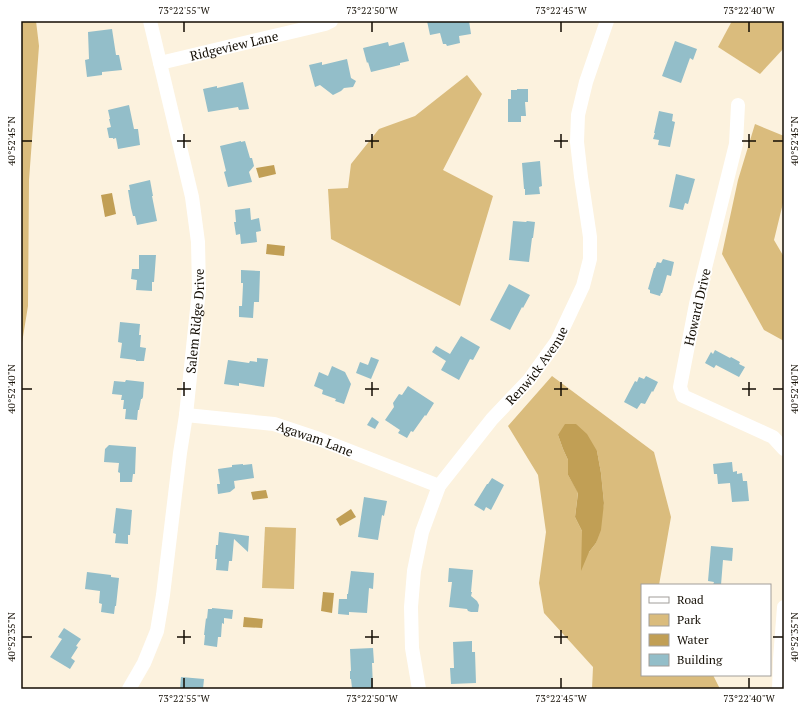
<svg xmlns="http://www.w3.org/2000/svg" width="805" height="710" font-family="'PT Serif',serif">
  <style>
    .green { fill: #dabc7d; fill-rule: evenodd }
    .water { fill: #c19f55 }
    .building { fill: #93bec9 }
    .lines { fill: none; stroke-linecap: round; stroke-linejoin: round }
    .minor { stroke: #fff; stroke-width: 14 }
    .ticks { fill: none; stroke: #130d03; stroke-width: 1.5 }
    .labels { text-anchor: middle; dominant-baseline: central; stroke-width: 4; stroke-linejoin: round; paint-order: stroke }
    .street-label { font-size: 13px; fill: #130d03; stroke: #fff }
    .neatline { fill: none; stroke: #130d03; stroke-width: 1.5 }
    .ticks-label { font-size: 10px; text-anchor: middle; fill: #130d03 }
  </style>
  <rect width="100%" height="100%" fill="#fcf2de"/>
  <g class="green">
    <polygon points="21,21 36,21 39,46 29,180 28,306 21,349"/>
    <polygon points="732,21 784,21 784,48 760,74 718,47"/>
    <polygon points="467,75 482,94 443,170 493,196 460,306 331,239 328,189 348,188 351,164 379,129 415,116"/>
    <polygon points="755,124 784,136 784,199 774,240 784,257 784,341 764,330 722,254 738,180"/>
    <path d="M 552,376 L 654,452 L 671,517 L 659,585 L 642,585 L 642,675 L 713,675 L 720,689 L 592,689 L 593,667 L 544,613 L 539,583 L 546,532 L 538,475 L 508,426 ZM 558,435 L 597,451 L 601,473 L 604,503 L 596,543 L 589,552 L 582,551 L 582,531 L 575,517 L 578,492 L 568,475 L 568,460 L 563,449 Z"/>
    <polygon points="265,527 296,528 294,589 262,588"/>
  </g>
  <g class="water">
    <polygon points="274,165 276,174 259,178 256,168"/>
    <polygon points="112,193 116,214 105,217 101,195"/>
    <polygon points="267,244 285,246 284,256 266,254"/>
    <polygon points="565,424 576,424 587,434 597,451 601,473 604,503 601,530 596,543 589,552 581,571 582,531 575,517 578,493 568,475 568,460 563,449 558,435"/>
    <polygon points="266,490 268,498 253,500 251,492"/>
    <polygon points="351,509 356,517 340,526 336,519"/>
    <polygon points="323,592 334,593 332,613 321,611"/>
    <polygon points="244,617 263,619 262,628 243,627"/>
  </g>
  <g class="building">
    <polygon points="427,21 469,21 471,34 459,36 460,43 447,46 446,44 443,44 440,33 430,35"/>
    <polygon points="112,29 116,55 119,55 122,70 102,72 102,75 87,77 85,60 89,59 88,32"/>
    <polygon points="675,41 697,49 693,60 690,58 681,83 662,76"/>
    <polygon points="388,42 389,46 404,42 409,61 400,63 400,65 371,72 368,62 367,63 363,48"/>
    <polygon points="347,59 351,78 356,81 353,87 344,88 341,91 333,95 320,85 315,87 309,65 322,62 322,65"/>
    <polygon points="243,82 249,109 239,110 238,107 208,112 203,89 217,86 217,88"/>
    <polygon points="517,89 528,89 528,102 525,102 526,116 521,116 521,122 508,122 508,99 511,99 511,90 517,90"/>
    <polygon points="129,105 134,129 138,129 140,145 118,149 116,138 113,139 113,138 109,138 107,128 111,127 109,119 110,119 108,110"/>
    <polygon points="659,111 673,114 672,121 675,122 670,147 658,145 659,140 653,139 655,133 654,133"/>
    <polygon points="241,141 241,142 245,141 250,158 252,158 254,166 249,172 252,182 228,187 224,172 226,171 220,146"/>
    <polygon points="540,161 542,186 539,187 540,194 525,195 525,189 524,189 522,163"/>
    <polygon points="676,174 695,179 688,204 685,203 683,210 669,207"/>
    <polygon points="150,180 153,196 152,196 157,221 137,225 135,216 133,216 131,208 128,190 130,190 129,185"/>
    <polygon points="250,208 251,220 259,218 261,231 256,232 257,242 241,244 240,234 236,235 234,222 236,222 235,210"/>
    <polygon points="513,221 526,222 527,221 535,222 533,238 532,238 529,262 509,260"/>
    <polygon points="139,255 156,255 154,282 152,282 152,291 136,290 137,280 131,279 132,269 139,269"/>
    <polygon points="663,259 674,262 671,276 667,275 662,293 661,293 660,296 650,293 650,290 648,289 654,268 655,268 657,262 661,263"/>
    <polygon points="241,270 260,271 259,302 254,302 253,318 239,317 239,306 242,306 243,285 243,283 241,283"/>
    <polygon points="509,284 530,295 523,308 522,307 510,330 490,320"/>
    <polygon points="120,322 140,324 139,335 141,335 140,347 146,348 144,361 136,361 136,360 120,358 122,343 118,342"/>
    <polygon points="461,336 480,347 473,360 470,359 459,380 441,370 446,361 432,352 436,346 450,354"/>
    <polygon points="715,350 730,358 731,357 740,362 739,364 745,367 739,377 716,365 714,368 705,363 711,352 713,354"/>
    <polygon points="371,357 379,360 371,379 356,373 360,362 368,365"/>
    <polygon points="257,358 268,359 264,387 239,383 239,386 224,384 228,360 249,363 250,361 257,362"/>
    <polygon points="332,366 345,372 351,384 344,404 335,401 336,399 322,394 323,390 314,386 319,372 328,376"/>
    <polygon points="646,376 658,382 653,392 652,391 645,404 641,403 637,409 624,402 635,381 637,382 639,377 644,379"/>
    <polygon points="126,380 144,382 143,397 142,399 141,399 139,410 138,410 137,420 125,419 126,409 123,409 124,400 121,400 122,395 112,394 114,381 125,382"/>
    <polygon points="408,386 434,403 426,416 425,415 413,432 411,431 407,438 398,433 400,430 385,420 394,407 393,403 399,394 402,395"/>
    <polygon points="372,417 379,422 375,429 367,425"/>
    <polygon points="109,445 136,447 135,474 133,474 132,482 120,482 120,473 118,472 119,463 104,462 105,449"/>
    <polygon points="732,462 733,472 737,471 737,474 742,473 743,481 747,481 749,501 732,502 730,483 718,484 717,474 714,474 713,464"/>
    <polygon points="243,464 243,465 252,464 254,478 234,481 235,488 230,492 218,494 217,484 220,484 218,469 232,467 232,465"/>
    <polygon points="492,478 504,485 491,510 486,507 484,511 474,505 487,484 488,484"/>
    <polygon points="364,497 387,501 384,516 382,515 378,540 358,537"/>
    <polygon points="116,508 132,510 130,535 128,535 128,544 115,543 116,534 113,533"/>
    <polygon points="219,532 249,536 248,552 234,539 232,561 229,561 228,571 216,570 217,559 215,559 216,545 218,545"/>
    <polygon points="711,546 733,548 732,561 723,560 721,585 713,585 714,582 708,581"/>
    <polygon points="449,568 473,570 471,592 472,592 471,596 477,601 479,605 478,612 471,612 468,611 467,609 449,607 452,582 448,582"/>
    <polygon points="351,571 374,573 373,589 369,588 367,613 349,612 349,615 338,614 339,599 347,599 347,594 348,594"/>
    <polygon points="87,572 111,575 111,577 119,578 116,606 115,606 114,614 101,612 102,604 99,603 100,591 85,589"/>
    <polygon points="212,608 233,610 232,619 224,618 224,624 222,623 221,637 218,637 217,647 204,645 205,635 204,635 206,618 207,619 208,609 212,609"/>
    <polygon points="64,628 81,639 76,646 78,647 71,658 75,661 70,669 50,657 62,639 58,637"/>
    <polygon points="472,641 472,652 475,652 476,683 451,684 450,668 454,668 453,642"/>
    <polygon points="373,648 374,663 372,663 373,688 352,688 351,679 350,679 350,671 351,671 350,649"/>
    <polygon points="181,677 204,679 203,689 180,689"/>
  </g>
  <g class="lines">
    <g class="minor">
      <path id="s1" d="M 160,63 L 325,24 L 331,21"/>
      <polyline points="738,105 736,144 696,304 680,387 683,396 773,437 784,449"/>
      <path id="s2" d="M 186,415 L 274,424 L 319,439 L 439,486"/>
      <path id="s3" d="M 129,689 L 144,663 L 157,631 L 163,595 L 180,453 L 186,415 L 199,290 L 198,242 L 192,197 L 150,21"/>
      <path id="s4" d="M 419,689 L 412,648 L 411,607 L 414,571 L 422,532 L 439,486 L 492,419 L 529,380 L 557,341 L 583,286 L 590,259 L 590,237 L 581,177 L 577,142 L 578,115 L 586,82 L 607,21"/>
      <polyline points="779,689 780,659 784,607"/>
    </g>
  </g>
  <path class="ticks" d="M 184,22 L 184,32M 372,22 L 372,32M 561,22 L 561,32M 749,22 L 749,32M 184,134 L 184,148M 372,134 L 372,148M 561,134 L 561,148M 749,134 L 749,148M 22,141 L 32,141M 177,141 L 191,141M 365,141 L 379,141M 554,141 L 568,141M 742,141 L 756,141M 773,141 L 783,141M 184,382 L 184,396M 372,382 L 372,396M 561,382 L 561,396M 749,382 L 749,396M 22,389 L 32,389M 177,389 L 191,389M 365,389 L 379,389M 554,389 L 568,389M 742,389 L 756,389M 773,389 L 783,389M 184,630 L 184,644M 372,630 L 372,644M 561,630 L 561,644M 22,637 L 32,637M 177,637 L 191,637M 365,637 L 379,637M 554,637 L 568,637M 773,637 L 783,637M 184,678 L 184,688M 372,678 L 372,688M 561,678 L 561,688M 749,678 L 749,688"/>
  <g class="labels">
    <g class="street-label">
      <text stroke="none"><textPath href="#s1" startOffset="76">Ridgeview Lane</textPath></text>
      <text transform="translate(697 307) rotate(-77)">Howard Drive</text>
      <text stroke="none"><textPath href="#s3" startOffset="377">Salem Ridge Drive</textPath></text>
      <text stroke="none"><textPath href="#s4" startOffset="363">Renwick Avenue</textPath></text>
      <text stroke="none"><textPath href="#s2" startOffset="132">Agawam Lane</textPath></text>
    </g>
  </g>
  <rect width="805" height="710" fill="none" stroke="#ffffff" stroke-width="44"/>
  <rect x="641" y="584" width="130" height="92" fill="#ffffff" stroke="#a19e9a"/>
  <rect x="649" y="597" width="20" height="6" fill="#ffffff" stroke="#a19e9a"/>
  <text x="677" y="604" font-size="12" fill="#130d03">Road</text>
  <rect x="649" y="614" width="20" height="12" fill="#dabc7d" stroke="#a19e9a"/>
  <text x="677" y="624" font-size="12" fill="#130d03">Park</text>
  <rect x="649" y="634" width="20" height="12" fill="#c19f55" stroke="#a19e9a"/>
  <text x="677" y="644" font-size="12" fill="#130d03">Water</text>
  <rect x="649" y="654" width="20" height="12" fill="#93bec9" stroke="#a19e9a"/>
  <text x="677" y="664" font-size="12" fill="#130d03">Building</text>
  <rect x="22" y="22" width="761" height="666" class="neatline"/>
  <g class="ticks-label">
    <text x="184" y="14">73°22'55"W</text>
    <text x="372" y="14">73°22'50"W</text>
    <text x="561" y="14">73°22'45"W</text>
    <text x="749" y="14">73°22'40"W</text>
    <text transform="translate(11 141) rotate(-90)" y="4">40°52'45"N</text>
    <text transform="translate(794 141) rotate(-90)" y="4">40°52'45"N</text>
    <text transform="translate(11 389) rotate(-90)" y="4">40°52'40"N</text>
    <text transform="translate(794 389) rotate(-90)" y="4">40°52'40"N</text>
    <text transform="translate(11 637) rotate(-90)" y="4">40°52'35"N</text>
    <text transform="translate(794 637) rotate(-90)" y="4">40°52'35"N</text>
    <text x="184" y="702">73°22'55"W</text>
    <text x="372" y="702">73°22'50"W</text>
    <text x="561" y="702">73°22'45"W</text>
    <text x="749" y="702">73°22'40"W</text>
  </g>
</svg>
